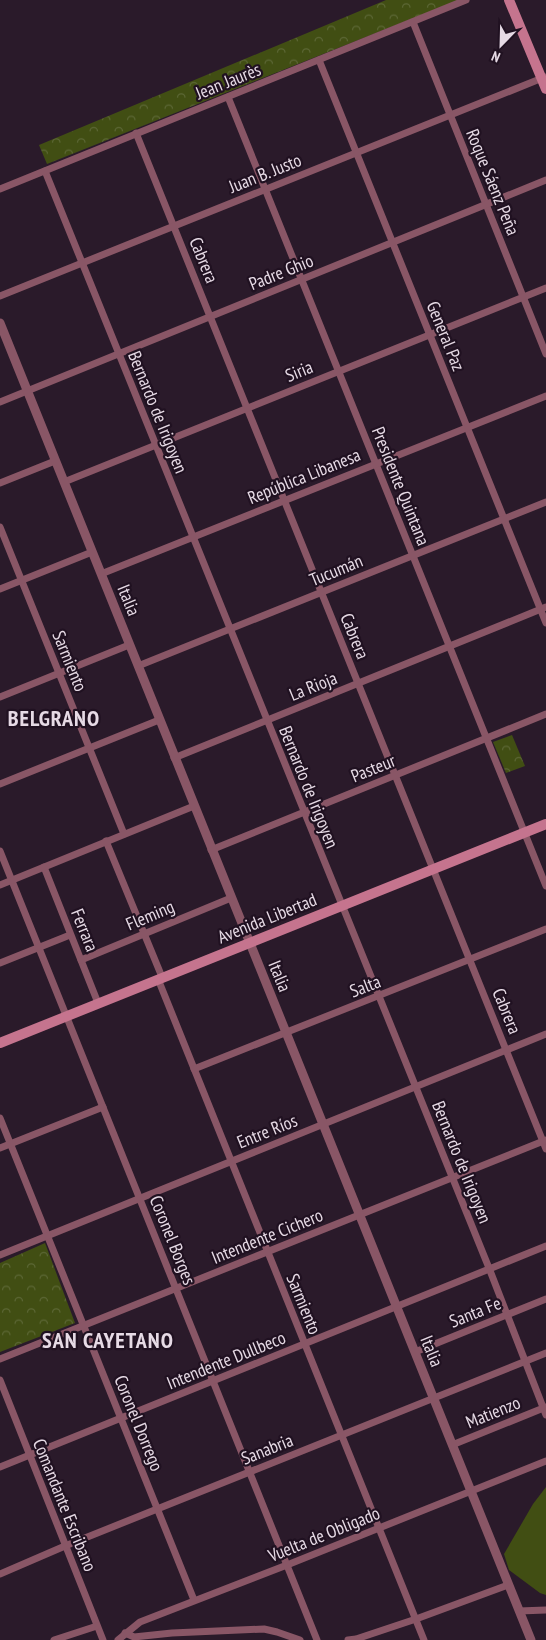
<svg xmlns="http://www.w3.org/2000/svg" width="546" height="1640" font-family="'PT Sans Narrow',sans-serif">
  <style>
    .grass { fill: #414e13 }
    .park { fill: url(#park-crowns) }
    .lines { fill: none; stroke-linecap: round; stroke-linejoin: round }
    .minor { stroke: #895666; stroke-width: 7 }
    .tertiary { stroke: #895666; stroke-width: 9 }
    .secondary { stroke: #c5748e; stroke-width: 10 }
    .labels { text-anchor: middle; dominant-baseline: central; stroke-width: 4.5; stroke-linejoin: round; paint-order: stroke }
    .street-label { font-size: 18px; fill: #e6dae5; stroke: #201121 }
    .district-label { font-size: 22px; font-weight: bold; letter-spacing: 1px; fill: #e6dae5; stroke: #201121 }
  </style>
  <defs>
    <pattern id="park-crowns" width="20" height="18" patternUnits="userSpaceOnUse" patternTransform="scale(1.25)"><rect width="20" height="18" fill="#414e13"/><path d="M2 6a3 3 0 1 1 6 0M12 15a3 3 0 1 1 6 0" fill="none" stroke="#5c6735"/></pattern>
  </defs>
  <rect width="100%" height="100%" fill="#2a1a2a"/>
  <polygon class="grass" points="546,1487 546,1595 540,1593 509,1570 504,1554 533,1504"/>
  <g class="park">
    <polygon points="386,0 459,0 47,164 39,145"/>
    <polygon points="512,735 525,766 506,773 493,742"/>
    <polygon points="45,1243 75,1323 0,1352 0,1263"/>
  </g>
  <g class="lines">
    <g class="minor">
      <polyline points="413,22 546,354"/>
      <polyline points="319,60 546,623"/>
      <polyline points="228,97 546,886"/>
      <polyline points="136,133 546,1149"/>
      <polyline points="45,171 489,1268 546,1415"/>
      <polyline points="0,189 466,0"/>
      <polyline points="0,296 545,77"/>
      <polyline points="0,402 546,180"/>
      <polyline points="64,482 546,288"/>
      <polyline points="0,483 55,461"/>
      <polyline points="0,527 124,834"/>
      <polyline points="101,574 546,396"/>
      <polyline points="0,589 92,552"/>
      <polyline points="138,666 546,502"/>
      <polyline points="0,697 129,645"/>
      <polyline points="174,758 546,607"/>
      <polyline points="0,784 159,720"/>
      <polyline points="106,841 162,977"/>
      <polyline points="211,850 546,714"/>
      <polyline points="0,851 317,1640"/>
      <polyline points="44,867 98,1003"/>
      <polyline points="0,885 194,806"/>
      <polyline points="81,960 231,898"/>
      <polyline points="0,963 70,935"/>
      <polyline points="158,979 424,1640"/>
      <polyline points="194,1069 546,929"/>
      <polyline points="0,1118 194,1600"/>
      <polyline points="0,1148 103,1107"/>
      <polyline points="0,1255 546,1034"/>
      <polyline points="415,1352 546,1299"/>
      <polyline points="0,1359 546,1140"/>
      <polyline points="0,1380 103,1640"/>
      <polyline points="452,1445 546,1407"/>
      <polyline points="0,1467 546,1246"/>
      <polyline points="0,1574 65,1546 546,1353"/>
      <polyline points="519,1611 546,1610"/>
      <polyline points="125,1633 134,1637 172,1633 264,1629 277,1632 300,1640"/>
      <polyline points="54,1640 97,1626"/>
      <polyline points="118,1640 140,1622 287,1565 546,1461"/>
      <polyline points="348,1640 356,1639 416,1619 508,1585"/>
    </g>
    <polyline class="tertiary" points="0,323 531,1640"/>
    <g class="secondary">
      <polyline points="509,0 546,89"/>
      <polyline points="0,1043 546,824"/>
    </g>
  </g>
  <g class="labels">
    <g class="street-label">
      <text transform="translate(228 81) rotate(-22)">Jean Jaurès</text>
      <text transform="translate(265 173) rotate(-22)">Juan B. Justo</text>
      <text transform="translate(493 182) rotate(68)">Roque Sáenz Peña</text>
      <text transform="translate(204 260) rotate(68)">Cabrera</text>
      <text transform="translate(281 272) rotate(-22)">Padre Ghio</text>
      <text transform="translate(446 336) rotate(68)">General Paz</text>
      <text transform="translate(299 371) rotate(-22)">Siria</text>
      <text transform="translate(158 412) rotate(68)">Bernardo de Irigoyen</text>
      <text transform="translate(304 476) rotate(-22)">República Libanesa</text>
      <text transform="translate(401 486) rotate(68)">Presidente Quintana</text>
      <text transform="translate(336 570) rotate(-22)">Tucumán</text>
      <text transform="translate(129 600) rotate(68)">Italia</text>
      <text transform="translate(355 636) rotate(68)">Cabrera</text>
      <text transform="translate(70 661) rotate(68)">Sarmiento</text>
      <text transform="translate(313 686) rotate(-22)">La Rioja</text>
      <text transform="translate(373 768) rotate(-22)">Pasteur</text>
      <text transform="translate(309 787) rotate(68)">Bernardo de Irigoyen</text>
      <text transform="translate(150 915) rotate(-23)">Fleming</text>
      <text transform="translate(267 918) rotate(-22)">Avenida Libertad</text>
      <text transform="translate(85 930) rotate(68)">Ferrara</text>
      <text transform="translate(280 976) rotate(68)">Italia</text>
      <text transform="translate(365 986) rotate(-21)">Salta</text>
      <text transform="translate(507 1011) rotate(68)">Cabrera</text>
      <text transform="translate(267 1131) rotate(-22)">Entre Ríos</text>
      <text transform="translate(462 1162) rotate(68)">Bernardo de Irigoyen</text>
      <text transform="translate(267 1236) rotate(-22)">Intendente Cichero</text>
      <text transform="translate(173 1240) rotate(68)">Coronel Borges</text>
      <text transform="translate(304 1304) rotate(68)">Sarmiento</text>
      <text transform="translate(475 1312) rotate(-22)">Santa Fe</text>
      <text transform="translate(432 1351) rotate(68)">Italia</text>
      <text transform="translate(226 1360) rotate(-22)">Intendente Dullbeco</text>
      <text transform="translate(493 1412) rotate(-22)">Matienzo</text>
      <text transform="translate(139 1423) rotate(68)">Coronel Dorrego</text>
      <text transform="translate(267 1449) rotate(-22)">Sanabria</text>
      <text transform="translate(65 1505) rotate(68)">Comandante Escribano</text>
      <text transform="translate(324 1534) rotate(-22)">Vuelta de Obligado</text>
    </g>
    <g class="district-label">
      <text x="54" y="718">BELGRANO</text>
      <text x="108" y="1340">SAN CAYETANO</text>
    </g>
  </g>
  <g transform="translate(501 45) rotate(203)" stroke="#201121" stroke-width="4" paint-order="stroke">
  <path d="M0-4L9 19L0 12L-9 19Z" fill="#e6dae5"/>
  <text y="-8" font-size="14" font-weight="bold" text-anchor="middle" fill="#e6dae5">N</text>
  </g>
</svg>
